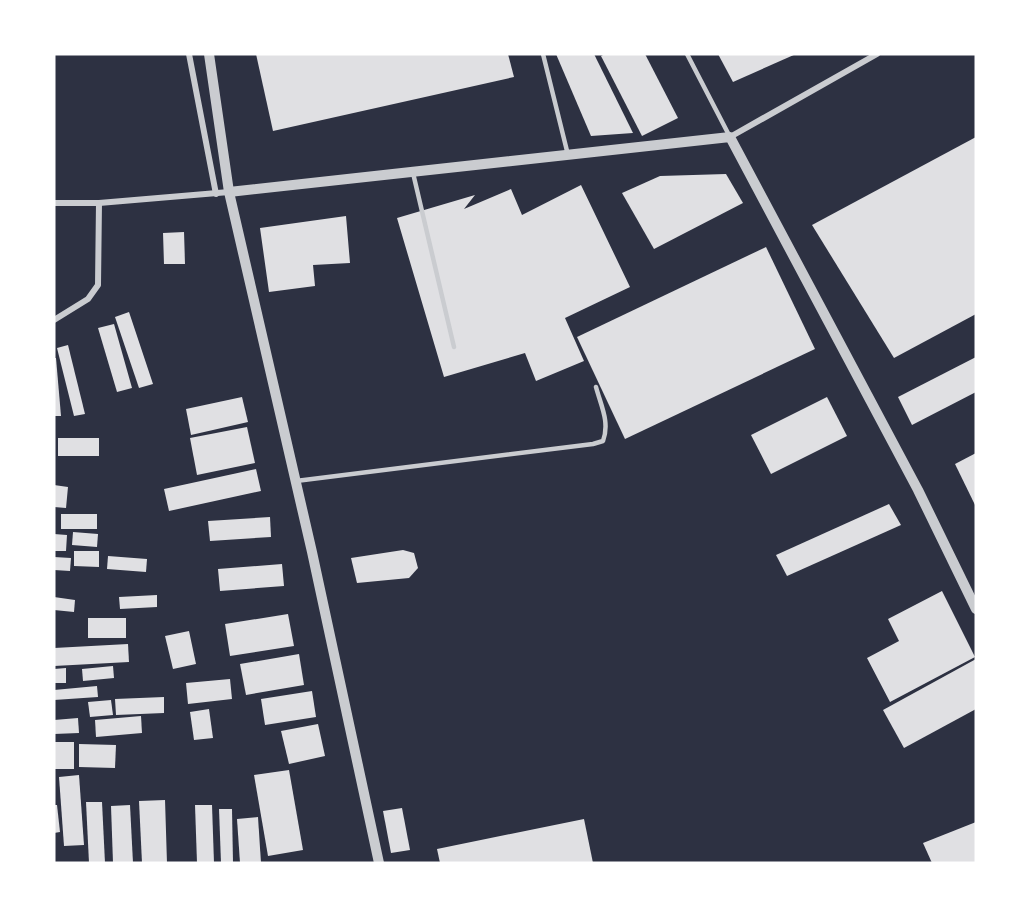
<svg xmlns="http://www.w3.org/2000/svg" width="1030" height="917" font-family="Mulish,sans-serif">
  <style>
    .building { fill: #e0e0e3 }
    .lines { fill: none; stroke-linecap: round; stroke-linejoin: round }
    .service { stroke: #caccd0; stroke-width: 4.5 }
    .minor { stroke: #caccd0; stroke-width: 6 }
    .tertiary { stroke: #caccd0; stroke-width: 10 }
  </style>
  <rect width="100%" height="100%" fill="#2d3142"/>
  <g class="building">
    <polygon points="256,54 508,54 514,77 273,131"/>
    <polygon points="556,54 594,54 633,133 591,136"/>
    <polygon points="605,54 645,54 678,118 642,136 601,56"/>
    <polygon points="718,54 796,54 733,82"/>
    <polygon points="976,137 976,314 894,358 812,225"/>
    <polygon points="726,174 743,203 654,249 622,193 660,176"/>
    <polygon points="581,185 630,287 565,318 584,361 536,381 525,353 444,377 397,218 475,195 464,209 511,189 522,215"/>
    <polygon points="346,216 350,263 313,265 315,286 269,292 260,228"/>
    <polygon points="184,232 185,264 164,264 163,233"/>
    <polygon points="766,247 815,349 625,439 577,337"/>
    <polygon points="129,312 153,384 139,388 115,317"/>
    <polygon points="114,324 132,388 117,392 98,328"/>
    <polygon points="68,345 85,414 74,416 57,348"/>
    <polygon points="976,357 976,392 912,425 898,397"/>
    <polygon points="54,358 56,358 61,416 54,416"/>
    <polygon points="242,397 248,422 191,435 186,409"/>
    <polygon points="827,397 847,436 771,474 751,435"/>
    <polygon points="247,427 255,463 197,475 190,438"/>
    <rect x="58" y="438" width="41" height="18"/>
    <polygon points="976,453 976,507 955,464"/>
    <polygon points="256,469 261,491 169,511 164,489"/>
    <polygon points="54,485 68,487 66,508 54,507"/>
    <polygon points="889,504 901,525 787,576 776,555"/>
    <rect x="61" y="514" width="36" height="15"/>
    <polygon points="270,517 271,537 210,541 208,521"/>
    <polygon points="73,532 98,534 97,547 72,545"/>
    <polygon points="54,534 67,535 66,551 54,551"/>
    <polygon points="403,550 414,553 418,568 409,578 357,583 351,558"/>
    <polygon points="74,551 99,551 99,567 74,566"/>
    <polygon points="108,556 147,559 146,572 107,569"/>
    <polygon points="54,557 71,558 70,571 54,570"/>
    <polygon points="282,564 284,586 220,591 218,569"/>
    <polygon points="942,591 975,657 890,702 867,658 899,641 888,619"/>
    <polygon points="157,595 157,607 120,609 119,597"/>
    <polygon points="54,597 75,600 74,612 54,610"/>
    <polygon points="288,614 294,646 230,656 225,624"/>
    <rect x="88" y="618" width="38" height="20"/>
    <polygon points="189,631 196,664 173,669 165,636"/>
    <polygon points="128,644 129,662 54,666 54,648"/>
    <polygon points="299,654 304,685 246,695 240,664"/>
    <polygon points="976,659 976,709 904,748 883,710"/>
    <polygon points="113,666 114,678 83,681 82,669"/>
    <polygon points="66,668 66,683 54,683 54,669"/>
    <polygon points="230,679 232,699 188,704 186,683"/>
    <polygon points="97,686 98,697 54,700 54,690"/>
    <polygon points="312,691 316,717 265,725 261,699"/>
    <polygon points="164,697 164,713 116,715 115,699"/>
    <polygon points="111,700 113,715 90,717 88,702"/>
    <polygon points="209,709 213,738 194,740 190,712"/>
    <polygon points="141,716 142,733 96,737 95,720"/>
    <polygon points="78,718 79,733 54,734 54,720"/>
    <polygon points="318,724 325,756 289,764 281,731"/>
    <rect x="54" y="742" width="20" height="27"/>
    <polygon points="79,744 116,745 115,768 79,767"/>
    <polygon points="289,770 303,850 268,856 254,775"/>
    <polygon points="79,775 84,845 64,846 59,777"/>
    <polygon points="165,800 167,863 142,863 139,801"/>
    <polygon points="86,802 102,802 105,863 89,863"/>
    <polygon points="54,805 57,805 60,832 54,833"/>
    <polygon points="130,805 133,863 113,863 111,806"/>
    <polygon points="195,805 212,805 214,863 197,863"/>
    <polygon points="402,808 410,850 391,853 383,811"/>
    <polygon points="219,809 232,809 233,863 221,863"/>
    <polygon points="258,817 261,863 240,863 237,819"/>
    <polygon points="584,819 593,863 440,863 437,849"/>
    <polygon points="976,822 976,863 932,863 923,843"/>
  </g>
  <g class="lines">
    <g class="service">
      <polyline points="543,54 568,155"/>
      <polyline points="687,54 730,137"/>
      <polyline points="413,173 454,347"/>
      <path d="M 296,481 L 593,444 L 603,441 C 610,422 601,406 596,387"/>
    </g>
    <g class="minor">
      <polyline points="189,54 216,194"/>
      <polyline points="730,137 877,54"/>
      <polyline points="54,203 99,203 229,192"/>
      <polyline points="54,320 88,299 98,285 99,203"/>
    </g>
    <g class="tertiary">
      <polyline points="209,54 229,192 312,552 379,863"/>
      <polyline points="229,192 730,137 918,490 976,609"/>
    </g>
  </g>
  <rect width="1030" height="917" fill="none" stroke="#ffffff" stroke-width="111"/>
</svg>
